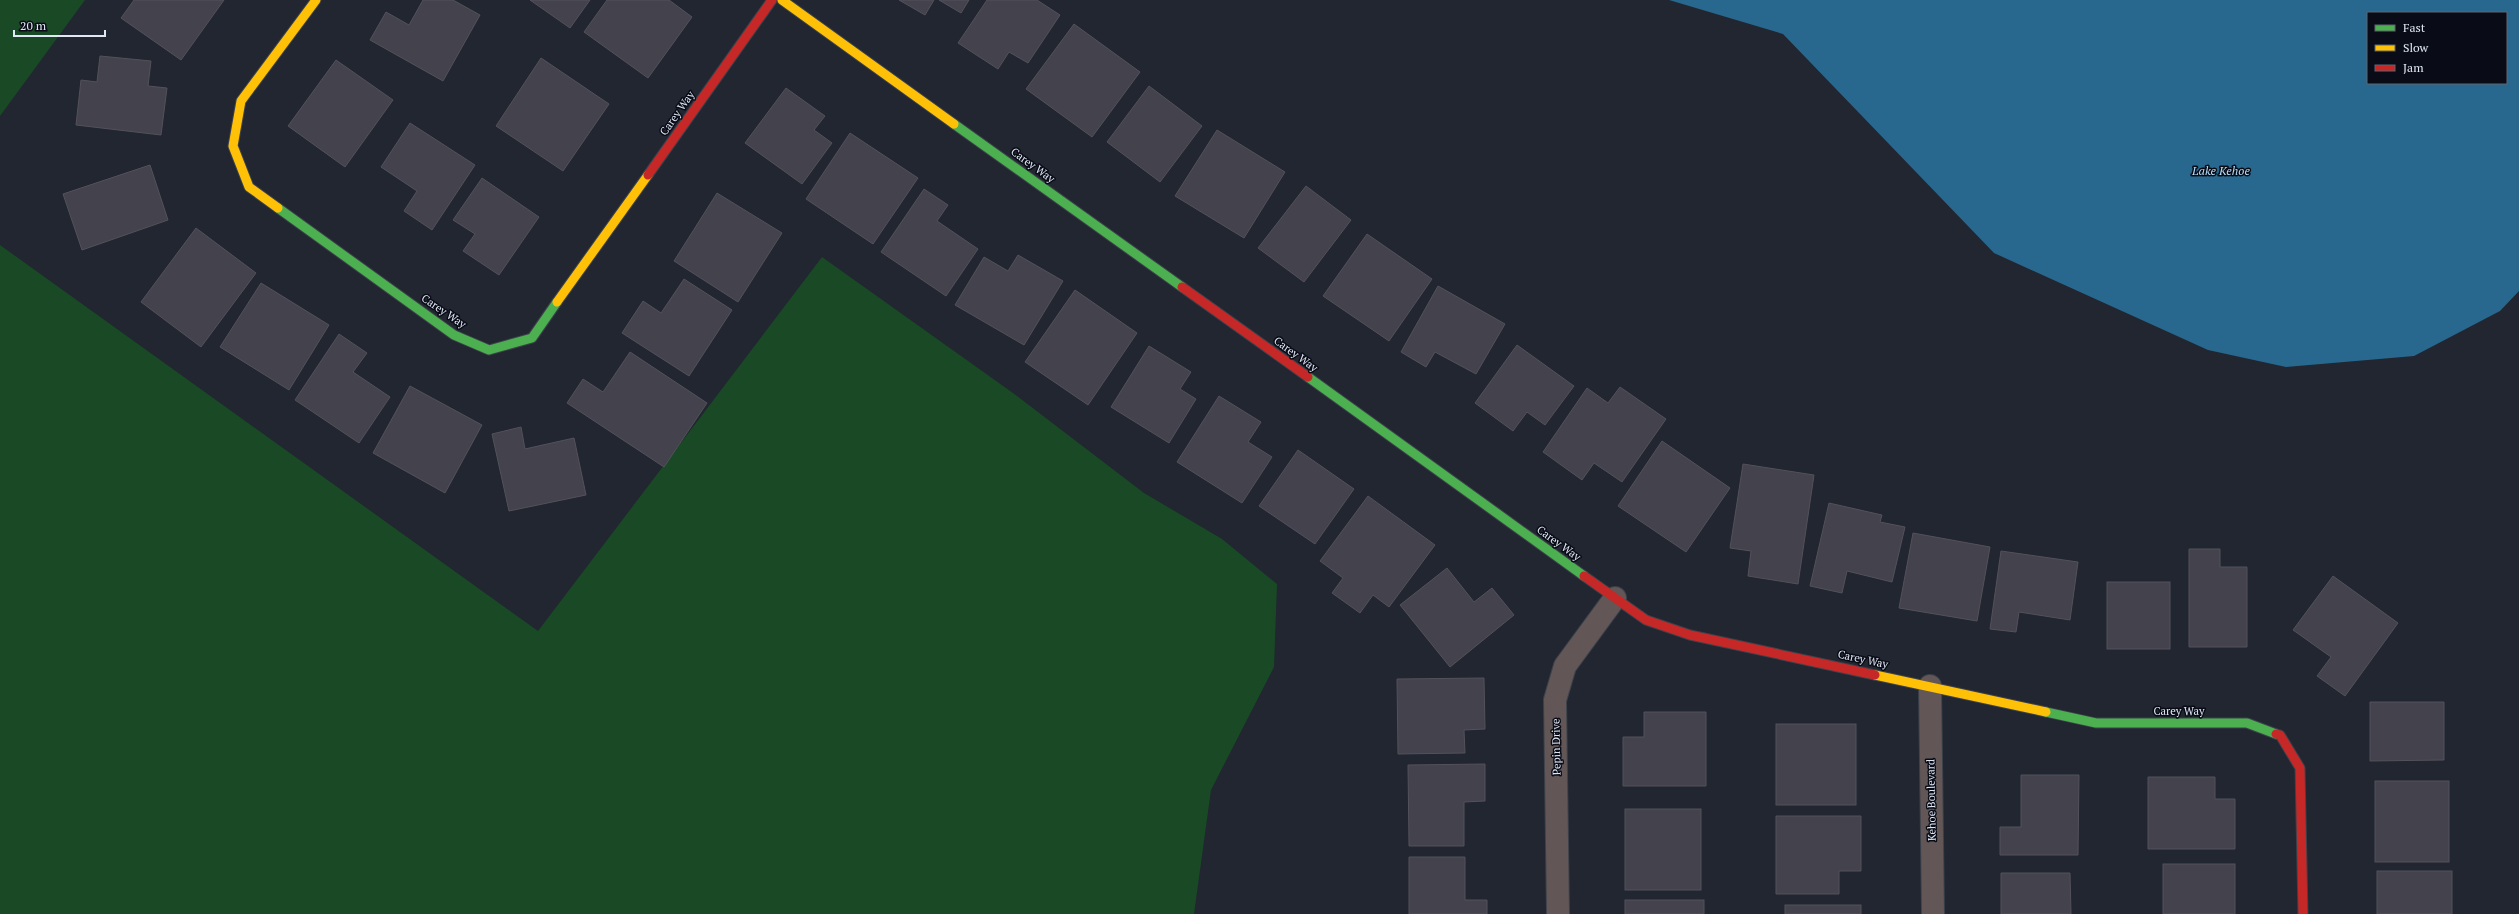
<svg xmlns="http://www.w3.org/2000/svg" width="2519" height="914" font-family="'PT Serif',serif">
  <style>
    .green { fill: #1a4926 }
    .water { fill: #29688e; fill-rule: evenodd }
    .building { fill: #44424c; stroke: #53515a }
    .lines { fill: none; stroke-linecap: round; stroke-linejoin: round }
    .street-casing { stroke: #3d424b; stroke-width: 24 }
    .fast-casing { stroke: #3d424b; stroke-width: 11 }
    .slow-casing { stroke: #3d424b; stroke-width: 11 }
    .jam-casing { stroke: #3d424b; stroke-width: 11 }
    .street { stroke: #625756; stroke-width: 22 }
    .fast { stroke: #4caf50; stroke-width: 9 }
    .slow { stroke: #ffc107; stroke-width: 9 }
    .jam { stroke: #c62828; stroke-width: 9 }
    .labels { text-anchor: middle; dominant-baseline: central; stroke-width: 3; stroke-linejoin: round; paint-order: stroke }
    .street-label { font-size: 11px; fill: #e0e7f5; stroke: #090c16 }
    .water-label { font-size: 12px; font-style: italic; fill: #b6dffc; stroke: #090c16 }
  </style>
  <rect width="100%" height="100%" fill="#212631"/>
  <g class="green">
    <polygon points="0,0 85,0 0,116"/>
    <polygon points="0,245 538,631 822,257 1013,393 1144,493 1222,539 1277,584 1274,667 1211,790 1194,914 0,914"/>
  </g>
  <path class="water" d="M 1669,0 L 2519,0 L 2519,291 L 2500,311 L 2414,356 L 2286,367 L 2208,350 L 1994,253 L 1783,34 ZM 2368,13 L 2506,13 L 2506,83 L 2368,83 Z"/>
  <g class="building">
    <polygon points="134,0 224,0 181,60 121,18"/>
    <polygon points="423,0 453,0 480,15 443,81 370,40 386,12 409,25"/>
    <polygon points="530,0 590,0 570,28"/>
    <polygon points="607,0 669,0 692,17 648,78 584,32"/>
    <polygon points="899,0 934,0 925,15"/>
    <polygon points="939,0 969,0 961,13"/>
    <polygon points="987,0 1037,0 1060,15 1028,63 1009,52 998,69 958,43"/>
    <polygon points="1074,24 1140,72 1092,137 1026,89"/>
    <polygon points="100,56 151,61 148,86 167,88 161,135 76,125 81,80 97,82"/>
    <polygon points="541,58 609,104 563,171 496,126"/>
    <polygon points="336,60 393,100 345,167 288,126"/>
    <polygon points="1149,86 1202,126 1160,182 1107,142"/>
    <polygon points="786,88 825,116 814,130 832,143 802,184 745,143"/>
    <polygon points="410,123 475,165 432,230 404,211 417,191 381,167"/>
    <polygon points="1217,130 1285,172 1244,238 1175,196"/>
    <polygon points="850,133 918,178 873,244 806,199"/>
    <polygon points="150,165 168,220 82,250 63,194"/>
    <polygon points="482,178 539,217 499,275 463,251 475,234 453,220"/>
    <polygon points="1306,186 1351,220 1304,282 1258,248"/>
    <polygon points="924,189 948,205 937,221 978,249 946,296 881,252"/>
    <polygon points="717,193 782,233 738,302 674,261"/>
    <polygon points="196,228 256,273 201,347 141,302"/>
    <polygon points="1367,234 1432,279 1389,341 1323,296"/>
    <polygon points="1018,255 1063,281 1024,345 955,305 984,257 1008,271"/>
    <polygon points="684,279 732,310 689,376 622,333 643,301 661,313"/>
    <polygon points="261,283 329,325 289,390 220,347"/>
    <polygon points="1438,286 1505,324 1476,374 1435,352 1426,367 1401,352"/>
    <polygon points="1075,290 1137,333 1088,405 1025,362"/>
    <polygon points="339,334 367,353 353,372 390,397 359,443 295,400"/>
    <polygon points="1517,345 1574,386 1545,425 1527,412 1513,431 1475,403"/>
    <polygon points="1149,346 1191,372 1180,389 1196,399 1169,443 1111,407"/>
    <polygon points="630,352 707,403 664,467 567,403 583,379 603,392"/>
    <polygon points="410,386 482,425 445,493 373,453"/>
    <polygon points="1620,387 1666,419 1622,482 1594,463 1582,480 1543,452 1587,388 1608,403"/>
    <polygon points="1219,396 1261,422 1248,442 1272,457 1242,503 1177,462"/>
    <polygon points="521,427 525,449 574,438 586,495 509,511 492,434"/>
    <polygon points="1662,441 1730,488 1686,552 1618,506"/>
    <polygon points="1298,450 1354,489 1315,544 1259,506"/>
    <polygon points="1743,464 1814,475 1798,584 1748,576 1751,551 1730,548"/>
    <polygon points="1368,496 1435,545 1389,607 1373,595 1360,613 1332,593 1343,578 1320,561"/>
    <polygon points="1829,503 1882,515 1880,522 1905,527 1892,582 1847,571 1842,593 1810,586"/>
    <polygon points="1913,533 1990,547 1977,621 1899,608"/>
    <polygon points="2189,549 2220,549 2220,567 2247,567 2247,647 2189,647"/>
    <polygon points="2001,551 2078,562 2070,620 2019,612 2016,632 1990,629"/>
    <polygon points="1447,568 1474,602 1492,588 1514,615 1450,667 1400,605"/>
    <polygon points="2333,576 2398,623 2345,696 2317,676 2331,657 2293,630"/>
    <rect x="2107" y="582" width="63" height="67"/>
    <polygon points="1484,678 1485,729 1464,730 1465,753 1398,754 1397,679"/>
    <polygon points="2370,702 2444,702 2444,760 2370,761"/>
    <polygon points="1644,712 1706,712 1706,786 1623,786 1623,737 1644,737"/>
    <rect x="1776" y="724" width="80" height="81"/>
    <polygon points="1485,764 1485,801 1464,802 1464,846 1409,846 1408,765"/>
    <polygon points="2021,775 2079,775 2078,855 2000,855 2000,827 2021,827"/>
    <polygon points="2148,777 2215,777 2215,799 2235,799 2235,849 2148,849"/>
    <rect x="2375" y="781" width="74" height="81"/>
    <rect x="1625" y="809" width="76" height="81"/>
    <polygon points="1776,816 1861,816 1861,871 1839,871 1839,894 1776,894"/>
    <polygon points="1409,857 1465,857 1465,900 1487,900 1487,914 1409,914"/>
    <rect x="2163" y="864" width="72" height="50"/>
    <rect x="2377" y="871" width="75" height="43"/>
    <polygon points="2001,873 2070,873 2071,914 2001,914"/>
    <rect x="1625" y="900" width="79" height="14"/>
    <rect x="1785" y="905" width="76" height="9"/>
  </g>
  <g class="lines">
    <g class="street-casing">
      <g id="street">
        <polyline points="1930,686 1933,914"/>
        <polyline points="1558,914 1555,700 1565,666 1615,598"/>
      </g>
    </g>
    <g class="fast-casing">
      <g id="fast">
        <polyline points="954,124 1182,287"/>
        <polyline points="278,208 454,335 489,350 532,338 557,302"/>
        <polyline points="1308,377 1584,576"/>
        <polyline points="2046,712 2096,723 2247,723 2276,734"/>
      </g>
    </g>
    <g class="slow-casing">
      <g id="slow">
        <polyline points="782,0 954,124"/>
        <polyline points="278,208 249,187 233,146 241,101 316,0"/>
        <polyline points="557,302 648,175"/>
        <polyline points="1875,675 2046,712"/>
      </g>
    </g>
    <g class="jam-casing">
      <g id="jam">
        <polyline points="648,175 772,0"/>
        <polyline points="1182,287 1308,377"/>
        <polyline points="1584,576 1646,620 1690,635 1875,675"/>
        <polyline points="2276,734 2280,735 2300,768 2303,914"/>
      </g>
    </g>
    <use href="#street" class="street"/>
    <use href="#fast" class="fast"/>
    <use href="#slow" class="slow"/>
    <use href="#jam" class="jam"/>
  </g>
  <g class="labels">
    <g class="street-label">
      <text transform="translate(677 113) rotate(-55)">Carey Way</text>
      <text transform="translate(1033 165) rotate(36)">Carey Way</text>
      <text transform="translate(444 311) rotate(34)">Carey Way</text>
      <text transform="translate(1296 354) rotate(36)">Carey Way</text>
      <text transform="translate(1559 543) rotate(36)">Carey Way</text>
      <text transform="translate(1863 659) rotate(12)">Carey Way</text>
      <text x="2179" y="711">Carey Way</text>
      <text transform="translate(1556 747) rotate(-91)">Pepin Drive</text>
      <text transform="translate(1931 800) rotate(-91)">Kehoe Boulevard</text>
    </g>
    <g class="water-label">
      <text x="2221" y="170">Lake Kehoe</text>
    </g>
  </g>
  <rect x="2367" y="12" width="140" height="72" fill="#090c16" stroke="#5f646f"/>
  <rect x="2375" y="25" width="20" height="6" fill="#4caf50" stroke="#5f646f"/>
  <text x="2403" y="32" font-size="12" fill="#e0e7f5">Fast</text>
  <rect x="2375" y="45" width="20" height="6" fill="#ffc107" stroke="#5f646f"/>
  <text x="2403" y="52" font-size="12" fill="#e0e7f5">Slow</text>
  <rect x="2375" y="65" width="20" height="6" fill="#c62828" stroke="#5f646f"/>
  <text x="2403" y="72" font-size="12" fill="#e0e7f5">Jam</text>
  <path d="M14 30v6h91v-6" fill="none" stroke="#e0e7f5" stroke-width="2"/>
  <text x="20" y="30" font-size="12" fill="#e0e7f5" stroke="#090c16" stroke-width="3" paint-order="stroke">20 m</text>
</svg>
